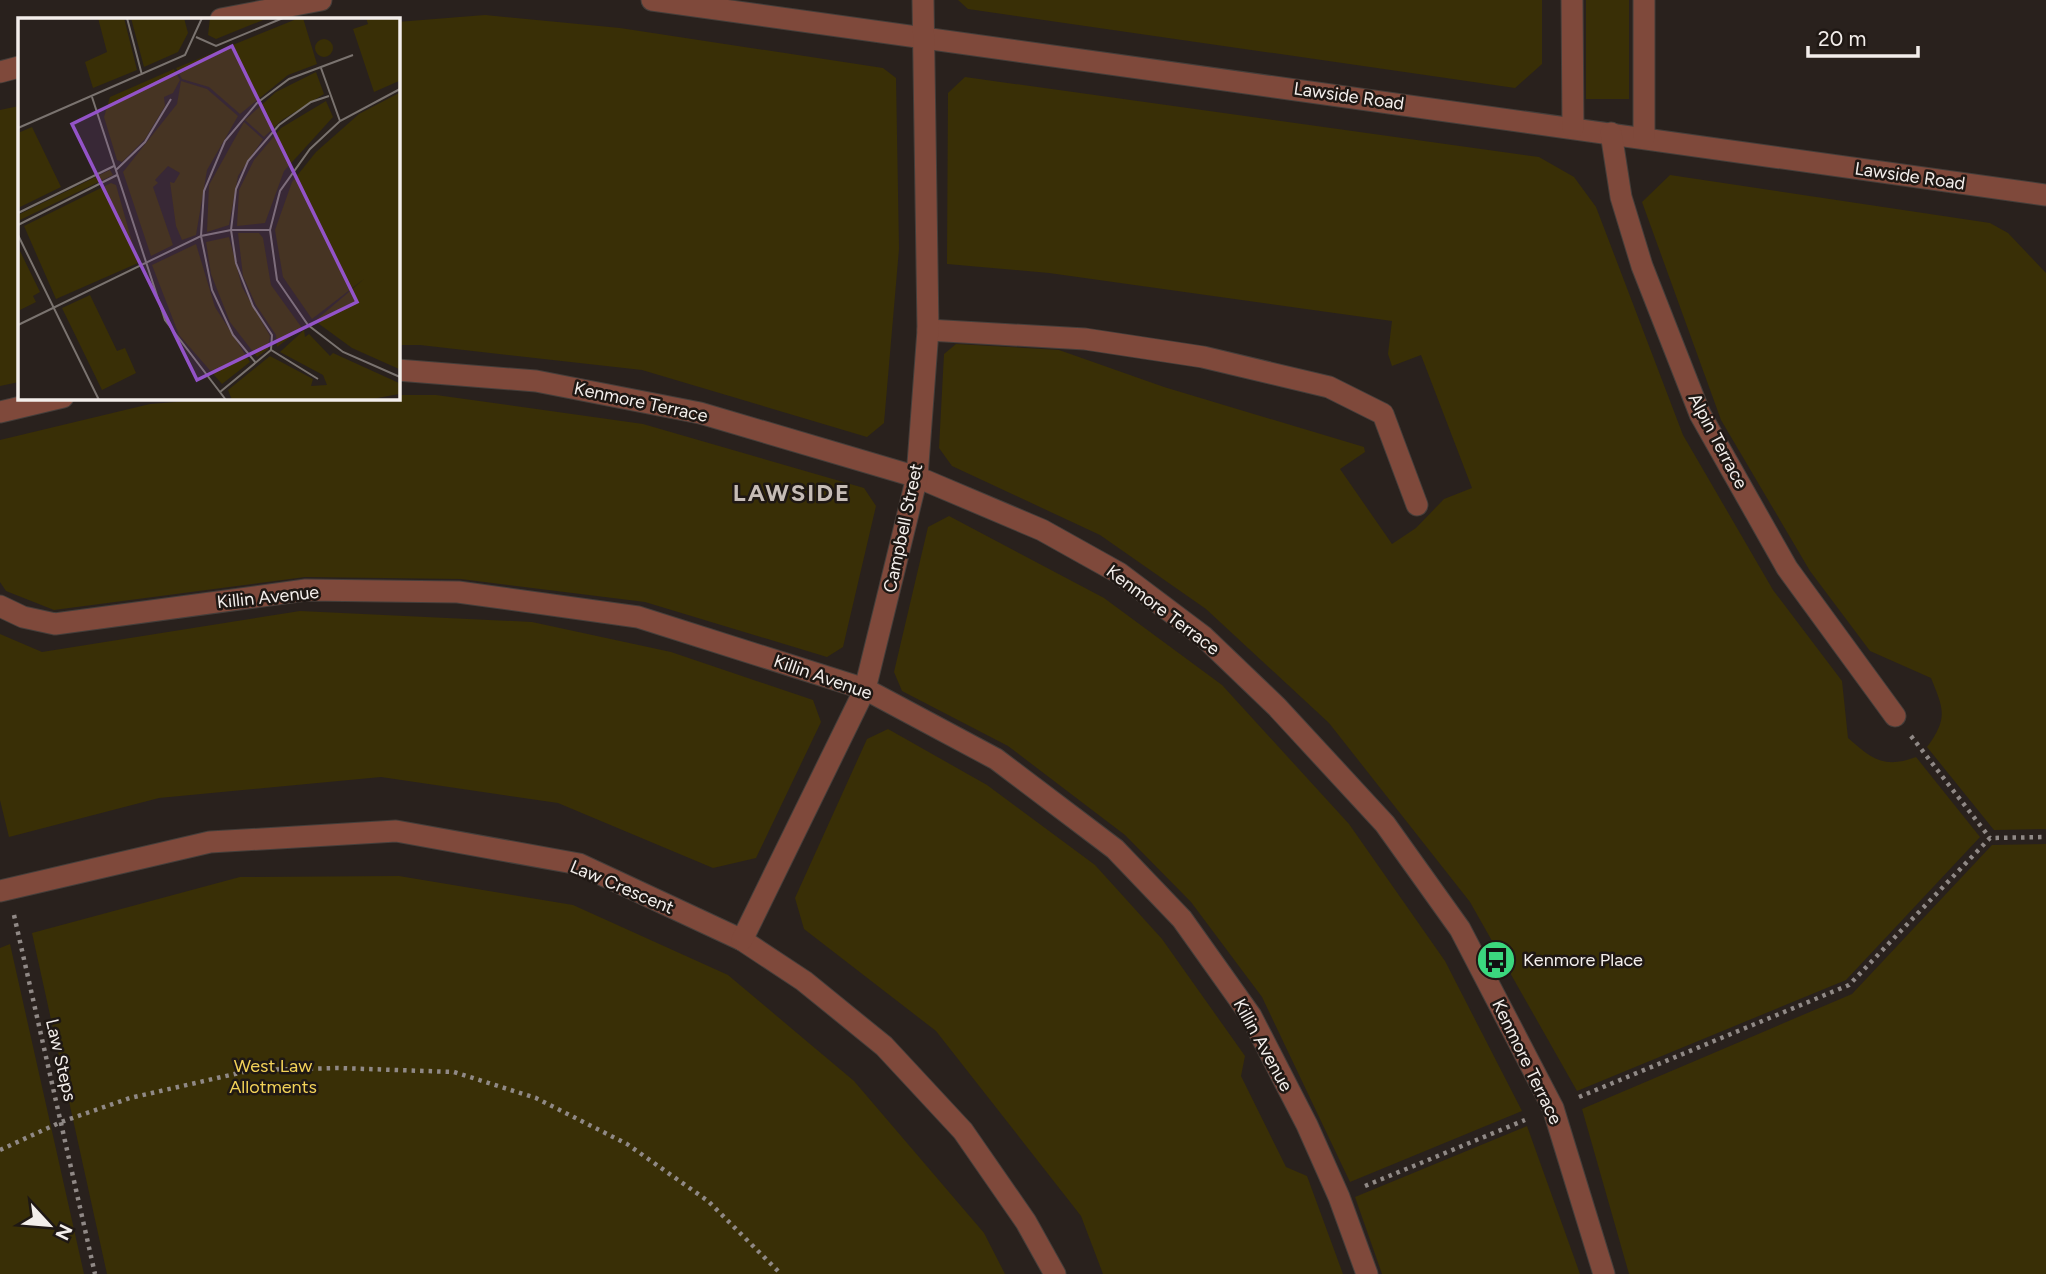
<svg xmlns="http://www.w3.org/2000/svg" width="2046" height="1274" font-family="Figtree,sans-serif">
  <style>
    .green { fill: #392f06 }
    .lines { fill: none; stroke-linecap: round; stroke-linejoin: round }
    .minor-casing { stroke: #453e3a; stroke-width: 23 }
    .path { stroke: #908986; stroke-width: 4.5; stroke-dasharray: 3.5 5; stroke-linecap: butt }
    .minor { stroke: #7f493b; stroke-width: 21 }
    .labels { text-anchor: middle; dominant-baseline: central; stroke-width: 5; stroke-linejoin: round; paint-order: stroke }
    .street-label { font-size: 18px; fill: #f3eeeb; stroke: #1f1814 }
    .poi-label { font-size: 18px; fill: #f3eeeb; stroke: #1f1814; text-anchor: start }
    .park-label { font-size: 18px; fill: #f3d258; stroke: #1f1814 }
    .district-label { font-size: 24px; font-weight: bold; letter-spacing: 2px; fill: #c6bcb6; stroke: #1f1814 }
    .inset-road { fill: none; stroke: #7a736f; stroke-width: 2 }
    .view { fill: #9353c8; fill-opacity: 0.15; stroke: #9353c8; stroke-width: 3.5 }
    .inset-edge { fill: none; stroke: #f3eeeb; stroke-width: 3.5 }
  </style>
  <rect width="100%" height="100%" fill="#29211d"/>
  <g class="green">
    <polygon points="958,0 1542,0 1542,64 1515,88 968,9"/>
    <rect x="1586" y="0" width="43" height="99"/>
    <polygon points="485,15 620,28 883,68 896,78 899,249 884,423 867,437 642,370 420,345 397,345 397,22"/>
    <path d="M 965,77 L 1539,157 L 1574,177 L 1596,207 L 1683,435 L 1773,590 L 1842,681 L 1848,738 C 1872,759 1884,769 1916,757 L 1980,837 L 1846,980 L 1577,1091 L 1470,902 L 1329,723 L 1206,609 L 1100,535 L 952,466 L 939,448 L 944,354 L 956,344 L 1059,350 L 1164,387 L 1364,447 L 1365,452 L 1340,469 L 1392,544 L 1416,528 L 1444,499 L 1472,488 L 1421,355 L 1392,366 L 1388,354 L 1392,321 L 1049,273 L 947,264 L 948,93 Z"/>
    <polygon points="19,106 19,382 0,386 0,110"/>
    <path d="M 1670,175 L 1990,223 L 2008,233 L 2046,273 L 2046,829 L 1994,830 L 1927,747 C 1948,718 1944,710 1931,678 L 1870,651 L 1810,571 L 1721,420 L 1642,202 Z"/>
    <polygon points="397,395 436,395 643,424 864,488 876,506 843,647 827,657 645,602 461,579 305,577 54,610 6,591 0,582 0,440 150,404 241,397"/>
    <polygon points="949,516 1104,598 1222,685 1349,824 1445,961 1522,1111 1350,1182 1262,997 1191,902 1125,835 1008,746 902,691 894,672 928,527"/>
    <polygon points="300,611 532,622 671,652 813,700 821,722 756,858 713,868 558,803 381,777 159,798 9,837 0,800 0,634 42,652"/>
    <polygon points="888,729 987,785 1095,865 1162,939 1245,1056 1241,1076 1286,1167 1307,1176 1343,1274 1103,1274 1081,1216 936,1031 804,929 795,898 867,739"/>
    <polygon points="2046,844 2046,1274 1629,1274 1582,1109 1852,994 1992,845"/>
    <polygon points="399,876 573,905 728,975 854,1081 984,1233 1005,1274 107,1274 32,933 240,877"/>
    <polygon points="10,944 84,1274 0,1274 0,948"/>
    <polygon points="1527,1126 1580,1274 1382,1274 1355,1197"/>
  </g>
  <g class="lines">
    <g class="minor-casing">
      <g id="minor">
        <polyline points="652,0 2046,195"/>
        <polyline points="1572,0 1573,128"/>
        <polyline points="1644,0 1644,138"/>
        <polyline points="221,19 321,0"/>
        <polyline points="0,72 19,67"/>
        <polyline points="1611,133 1621,197 1642,266 1700,414 1787,568 1895,716"/>
        <polyline points="928,330 1085,339 1203,357 1329,387 1383,414 1417,505"/>
        <polyline points="397,370 536,381 700,413 917,477 1042,530 1119,573 1204,637 1277,707 1385,824 1460,929 1553,1108 1604,1274"/>
        <polyline points="0,412 63,397"/>
        <polyline points="0,606 23,617 55,624 306,590 458,592 638,617 865,689 996,759 1115,849 1182,919 1251,1016 1307,1125 1339,1197 1367,1274"/>
        <polyline points="0,891 210,842 396,831 579,864 742,940 804,981 884,1046 963,1131 1026,1222 1055,1274"/>
        <polyline points="742,940 865,689 917,477 928,330 923,0"/>
      </g>
    </g>
    <g class="path">
      <polyline points="1911,736 1990,838"/>
      <polyline points="14,915 95,1274"/>
      <polyline points="1579,1097 1849,985 1990,838 2046,837"/>
      <polyline points="0,1150 61,1122 130,1098 252,1070 338,1068 454,1072 536,1098 627,1144 708,1201 781,1274"/>
      <polyline points="1365,1186 1525,1120"/>
    </g>
    <use href="#minor" class="minor"/>
  </g>
  <defs>
    <g id="bus-disc" transform="scale(2.0125)"><circle r="9.5" fill="#3bd77e" stroke="#1f1814"/><path d="M-5-6H5V4H4V6H2V4H-2V6H-4V4H-5ZM-3.5-4V0h7V-4ZM-3.5 1.2v1.5H-2V1.2ZM2 1.2v1.5H3.5V1.2Z" fill="#111"/></g>
  </defs>
  <g fill-rule="evenodd">
    <use href="#bus-disc" x="1496" y="960"/>
  </g>
  <g class="labels">
    <g class="street-label">
      <text transform="translate(1349 96) rotate(8)">Lawside Road</text>
      <text transform="translate(1910 176) rotate(8)">Lawside Road</text>
      <text transform="translate(641 402) rotate(12)">Kenmore Terrace</text>
      <text transform="translate(1718 441) rotate(62)">Alpin Terrace</text>
      <text transform="translate(903 528) rotate(-78)">Campbell Street</text>
      <text transform="translate(268 597) rotate(-6)">Killin Avenue</text>
      <text transform="translate(1163 610) rotate(37)">Kenmore Terrace</text>
      <text transform="translate(823 677) rotate(19)">Killin Avenue</text>
      <text transform="translate(622 887) rotate(23)">Law Crescent</text>
      <text transform="translate(1263 1045) rotate(61)">Killin Avenue</text>
      <text transform="translate(61 1060) rotate(77)">Law Steps</text>
      <text transform="translate(1527 1062) rotate(64)">Kenmore Terrace</text>
    </g>
    <g class="poi-label">
      <text x="1523" y="960">Kenmore Place</text>
    </g>
    <g class="park-label">
      <text x="273" y="1066">West Law<tspan x="273" dy="21">Allotments</tspan></text>
    </g>
    <g class="district-label">
      <text x="792" y="492">LAWSIDE</text>
    </g>
  </g>
  <g transform="translate(18 18)">
    <rect width="382" height="382" fill="#29211d"/>
    <path d="M 80,0 L 106,0 L 119,52 L 75,70 L 67,44 L 89,34 ZM 113,0 L 166,0 L 170,15 L 160,34 L 126,49 ZM 192,0 L 250,0 L 198,21 L 190,17 ZM 281,0 L 285,0 L 299,46 L 270,57 L 222,96 L 191,69 L 164,61 L 158,50 ZM 348,0 L 381,0 L 381,63 L 356,74 L 335,11 L 350,6 ZM297 30a9 9 0 1 1 18 0a9 9 0 1 1-18 0ZM 156,51 L 162,62 L 155,75 L 146,79 L 147,88 L 127,121 L 104,144 L 99,142 L 86,99 L 92,79 ZM 298,54 L 306,76 L 264,102 L 246,119 L 227,102 L 258,74 ZM 163,63 L 189,71 L 220,98 L 189,152 L 178,217 L 164,222 L 158,208 L 152,164 L 156,165 L 162,155 L 150,148 L 137,162 L 140,165 L 135,169 L 155,227 L 133,238 L 105,154 L 159,86 ZM 381,75 L 381,351 L 334,330 L 297,303 L 346,261 L 294,301 L 265,259 L 257,212 L 274,164 L 298,134 L 341,96 ZM 308,83 L 315,99 L 266,153 L 247,205 L 219,208 L 221,172 L 236,142 L 263,110 ZM 226,104 L 245,121 L 220,158 L 211,207 L 189,214 L 191,167 ZM 14,109 L 43,169 L 0,190 L 0,115 ZM 92,152 L 95,157 L 0,203 L 0,197 ZM 93,165 L 98,167 L 120,245 L 38,281 L 6,208 ZM 220,215 L 241,215 L 245,220 L 253,267 L 284,310 L 259,329 L 258,317 L 238,287 L 225,258 ZM 211,219 L 224,269 L 252,318 L 250,331 L 239,339 L 212,304 L 193,256 L 188,224 ZM 178,226 L 197,289 L 232,344 L 204,366 L 161,317 L 134,247 ZM 0,229 L 22,274 L 15,278 L 18,284 L 0,293 ZM 72,277 L 99,333 L 107,330 L 118,355 L 84,372 L 44,290 ZM 286,312 L 287,319 L 291,316 L 312,338 L 315,335 L 381,365 L 381,376 L 354,381 L 214,382 L 210,372 L 252,338 L 295,361 L 293,368 L 309,367 L 305,357 L 262,334 Z" fill="#392f06"/>
    <path class="inset-road" d="M 109,0 L 124,57M 178,19 L 198,28 L 265,0M 303,50 L 322,103M 382,71 L 322,103 L 292,131 L 262,173 L 252,212 L 259,262 L 290,307 L 325,334 L 382,359M 74,79 L 147,302 L 208,382M 0,110 L 167,37 L 184,0M 98,152 L 127,124 L 153,81M 0,195 L 96,148M 0,207 L 99,157M 0,217 L 81,382M 0,307 L 183,218 L 213,212 L 252,212M 253,332 L 254,317 L 235,288 L 218,245 L 213,212 L 218,171 L 230,143 L 261,107 L 293,84 L 311,78M 238,345 L 215,317 L 194,272 L 183,218 L 186,173 L 207,123 L 239,85 L 271,61 L 335,37M 202,374 L 253,332 L 300,361"/>
    <path class="view" d="M 214,28 L 339,284 L 179,362 L 54,106 Z"/>
    <rect width="382" height="382" class="inset-edge"/>
  </g>
  <g transform="translate(49 1225) rotate(116)" stroke="#1f1814" stroke-width="5" paint-order="stroke">
  <path d="M0-5L12 26L0 18L-12 26Z" fill="#f3eeeb"/>
  <text y="-10" font-size="19" font-weight="bold" text-anchor="middle" fill="#f3eeeb">N</text>
  </g>
  <path d="M1808 46v10h110v-10" fill="none" stroke="#f3eeeb" stroke-width="3.5"/>
  <text x="1818" y="46" font-size="21" fill="#f3eeeb" stroke="#1f1814" stroke-width="5" paint-order="stroke">20 m</text>
</svg>
